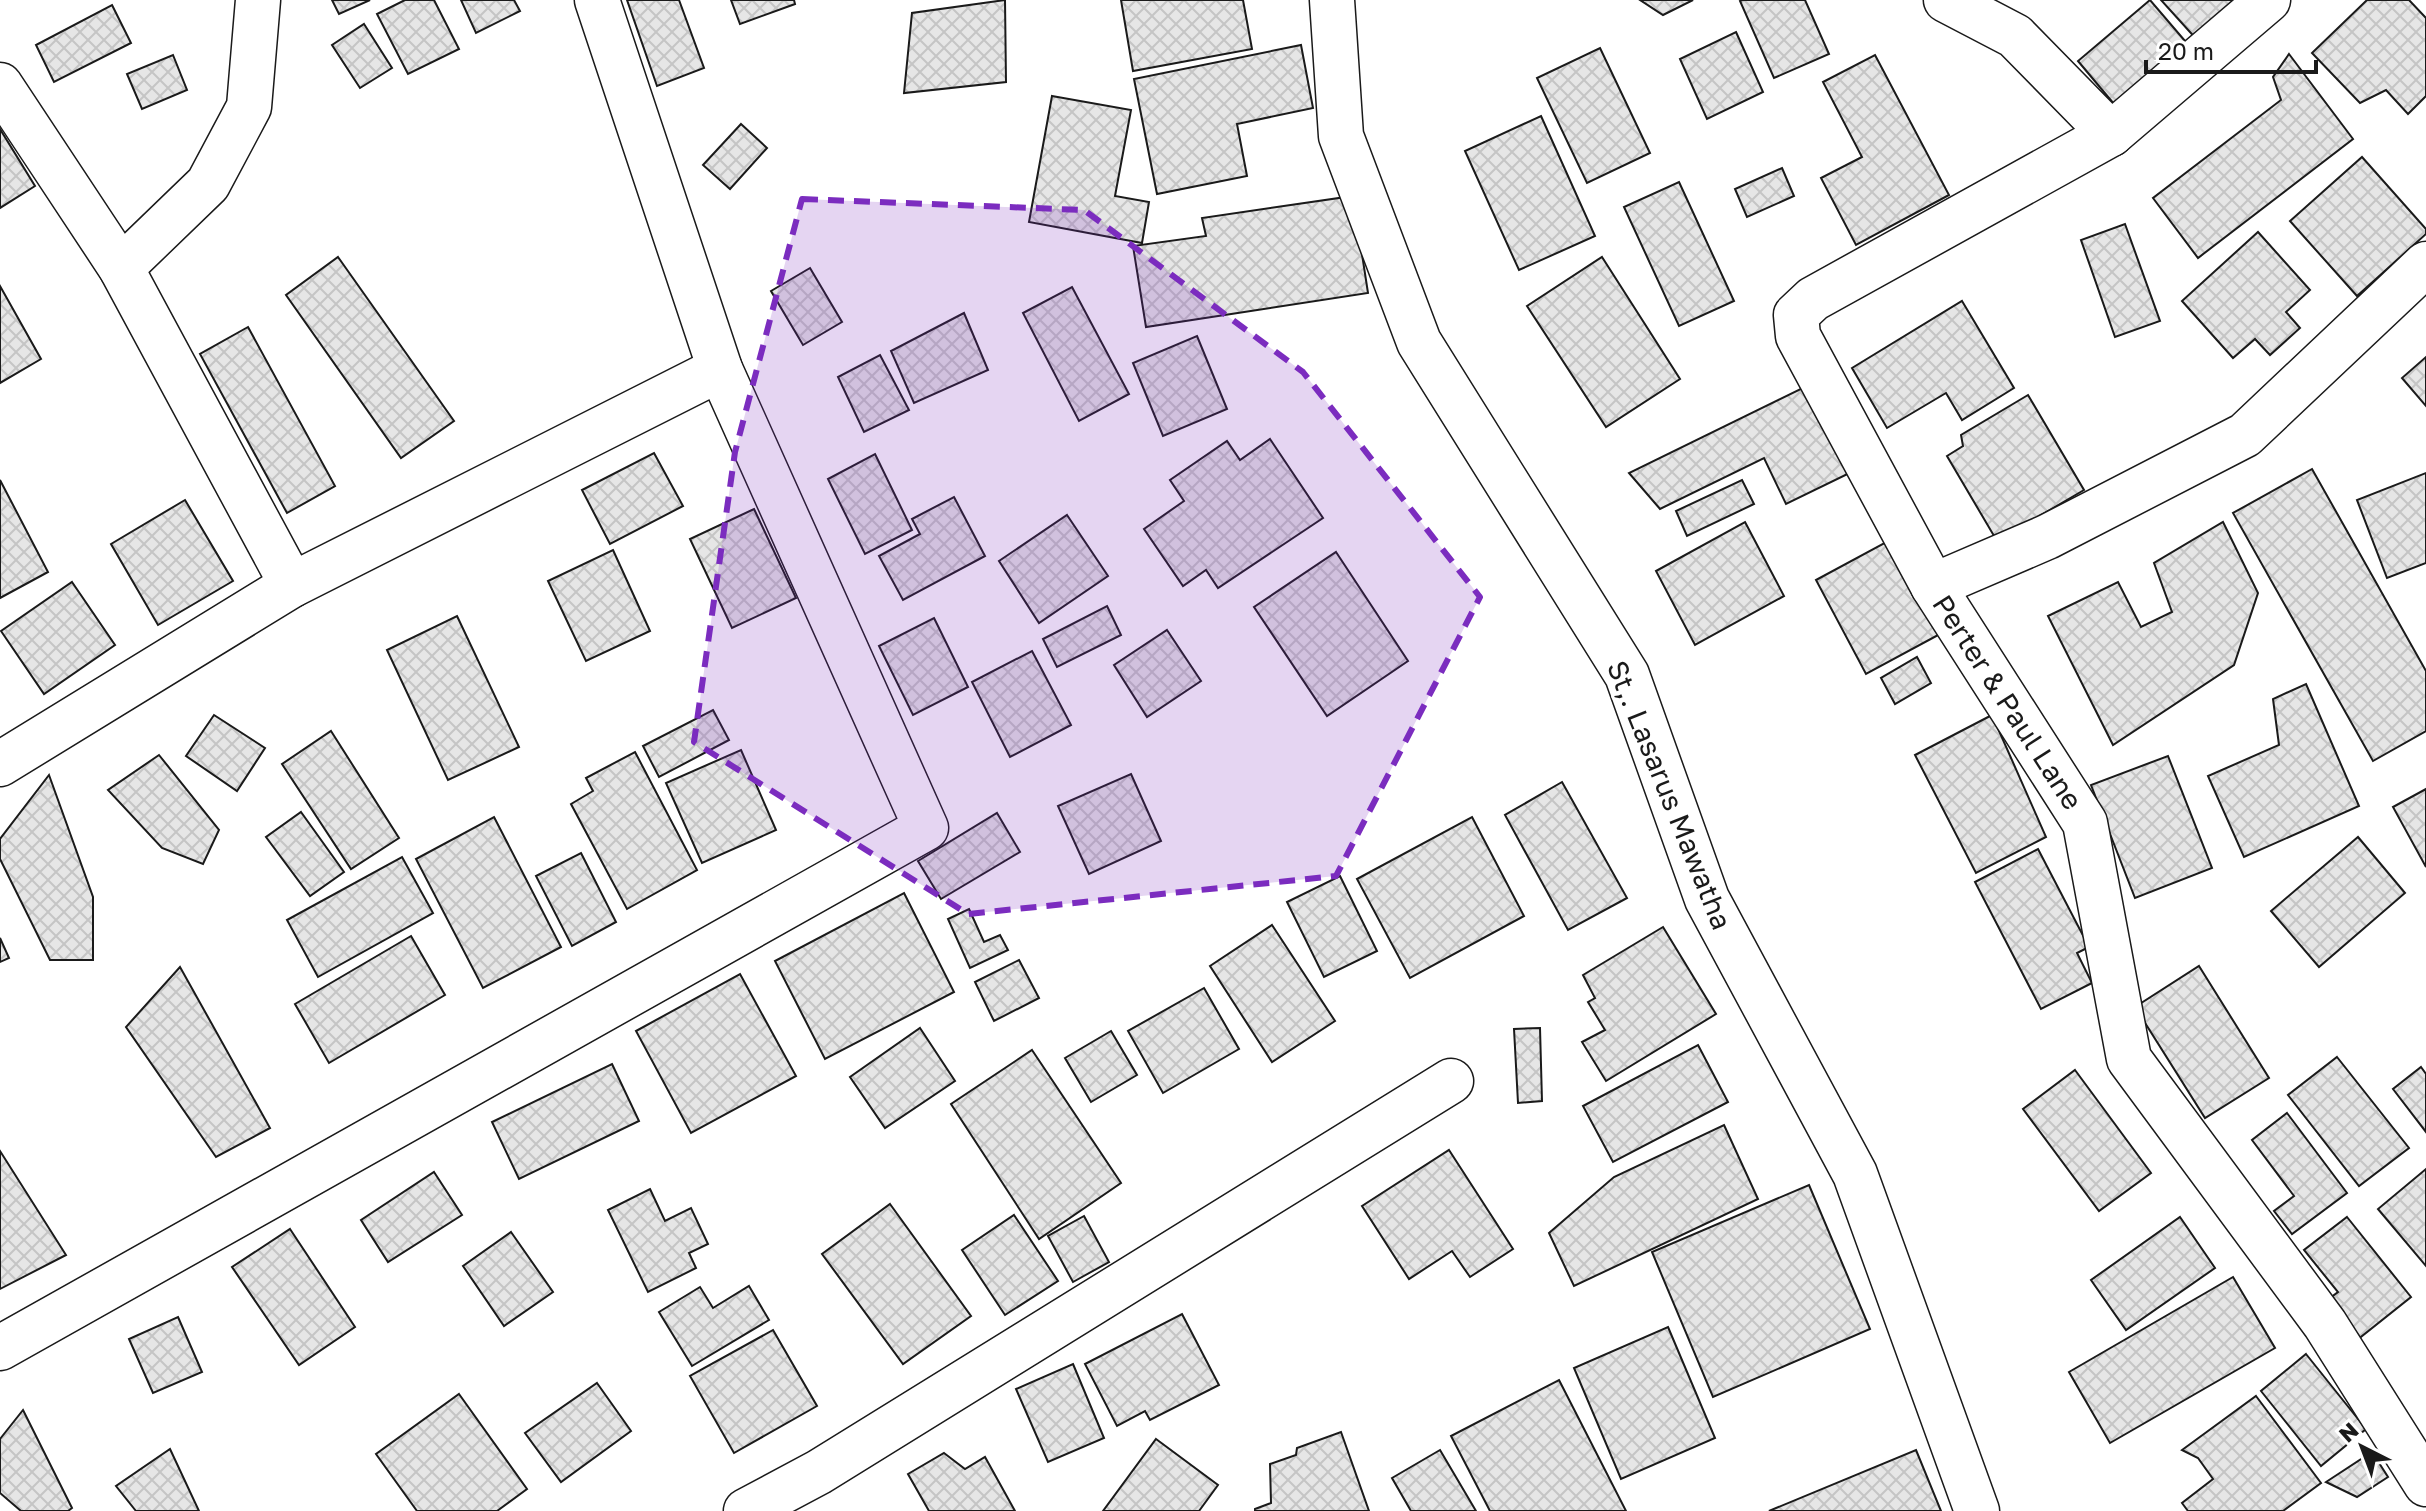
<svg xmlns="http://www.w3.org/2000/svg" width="2426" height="1511" font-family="'Golos Text',sans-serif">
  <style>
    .building { fill: url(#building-cross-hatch); stroke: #1a1a1a; stroke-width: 2 }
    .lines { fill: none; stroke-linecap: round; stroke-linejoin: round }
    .minor-casing { stroke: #1a1a1a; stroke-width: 47 }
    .minor { stroke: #fff; stroke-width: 44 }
    .marked { fill: #7b2cbf; fill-opacity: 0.2; stroke: #7b2cbf; stroke-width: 6; stroke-dasharray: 16 10; stroke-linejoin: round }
    .labels { text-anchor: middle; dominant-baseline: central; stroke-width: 6; stroke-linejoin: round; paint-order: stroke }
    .street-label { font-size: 28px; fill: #1a1a1a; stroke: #fff }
  </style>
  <defs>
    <pattern id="building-cross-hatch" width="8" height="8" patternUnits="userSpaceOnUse" patternTransform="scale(2)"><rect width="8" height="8" fill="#e6e6e6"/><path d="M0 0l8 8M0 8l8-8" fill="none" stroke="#c5c5c5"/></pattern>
  </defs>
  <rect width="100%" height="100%" fill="#fff"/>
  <g class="building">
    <polygon points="332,0 370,0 339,14"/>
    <polygon points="405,0 434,0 459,49 408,74 377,14"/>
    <polygon points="461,0 514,0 520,11 476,33"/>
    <polygon points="627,0 679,0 704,68 657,86"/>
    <polygon points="731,0 794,0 795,4 740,24"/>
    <polygon points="1005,0 1006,82 904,93 912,13"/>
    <polygon points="1121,0 1243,0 1252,49 1133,71"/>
    <polygon points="1640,0 1693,0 1663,15"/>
    <polygon points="1742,0 1805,0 1829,54 1774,78 1740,1"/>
    <polygon points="2150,0 2191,48 2119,110 2078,61"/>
    <polygon points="2161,0 2245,0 2199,42"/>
    <polygon points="2367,0 2409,0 2426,18 2426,96 2408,114 2386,90 2360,103 2312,53"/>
    <polygon points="112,5 131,43 54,82 36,45"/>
    <polygon points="364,24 392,68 360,88 332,45"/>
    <polygon points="1736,32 1763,92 1707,119 1680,59"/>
    <polygon points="1301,45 1313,108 1237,124 1247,176 1157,194 1134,79"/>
    <polygon points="1600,48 1650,153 1587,183 1537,78"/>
    <polygon points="2289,54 2353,139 2198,258 2153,198 2281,100 2273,77"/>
    <polygon points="173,55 187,90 142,109 127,74"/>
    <polygon points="1875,55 1949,195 1856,245 1821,178 1862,157 1823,82"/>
    <polygon points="1052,96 1131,110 1115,196 1149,202 1142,243 1029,222"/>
    <polygon points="1541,116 1595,236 1519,270 1465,151"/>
    <polygon points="741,124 767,148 730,189 703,165"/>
    <polygon points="0,129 35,186 0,208"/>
    <polygon points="2362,157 2426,229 2426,234 2357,296 2290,221"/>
    <polygon points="1782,168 1794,196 1747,217 1735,189"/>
    <polygon points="1679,182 1734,301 1679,326 1624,207"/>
    <polygon points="1353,196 1368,293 1146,327 1133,246 1206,236 1202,218"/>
    <polygon points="2125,224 2160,321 2115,337 2081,240"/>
    <polygon points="2258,232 2310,290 2286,312 2300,328 2270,355 2255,339 2233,358 2182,301"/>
    <polygon points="338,257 454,421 401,458 286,295"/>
    <polygon points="1602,257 1680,379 1606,427 1527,306"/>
    <polygon points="810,268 842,322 803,345 771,291"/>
    <polygon points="0,286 41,359 0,383"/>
    <polygon points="1072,287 1129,394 1079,421 1023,313"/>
    <polygon points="1962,301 2014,388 1962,420 1946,393 1887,428 1852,368"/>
    <polygon points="964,313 988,370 914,403 891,351"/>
    <polygon points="248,327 335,486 287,513 200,354"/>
    <polygon points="1197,336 1227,409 1163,436 1133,363"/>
    <polygon points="880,355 909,410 864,432 838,377"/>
    <polygon points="2426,357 2426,406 2402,378"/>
    <polygon points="1821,379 1864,466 1786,504 1764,458 1660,509 1629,473"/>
    <polygon points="2028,395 2084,490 1997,541 1947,456 1963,446 1961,435"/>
    <polygon points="1270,439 1323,518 1218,588 1206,570 1183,586 1144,529 1184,501 1170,480 1227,441 1240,460"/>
    <polygon points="654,453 683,506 610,544 582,490"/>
    <polygon points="875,454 912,530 865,554 828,479"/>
    <polygon points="2312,469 2426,671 2426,731 2373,761 2233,513"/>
    <polygon points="2426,473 2426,563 2387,578 2357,500"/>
    <polygon points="0,480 48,572 0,598"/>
    <polygon points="1742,480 1754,504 1687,536 1676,511"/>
    <polygon points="954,497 985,556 903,600 879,556 920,534 912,519"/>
    <polygon points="185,500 233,581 158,625 111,544"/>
    <polygon points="754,509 796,598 732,628 690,539"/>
    <polygon points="1067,515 1108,576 1039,623 999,561"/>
    <polygon points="1745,522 1784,596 1695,645 1656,571"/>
    <polygon points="2223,522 2258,593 2234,665 2113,745 2048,616 2118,582 2141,627 2172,612 2154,563"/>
    <polygon points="1890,540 1940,634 1866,674 1816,580"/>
    <polygon points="613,550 650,631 586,661 548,581"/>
    <polygon points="1336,552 1408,661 1327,716 1254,607"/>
    <polygon points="72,582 115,645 44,694 1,631"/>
    <polygon points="1107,606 1121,635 1057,667 1043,639"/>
    <polygon points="457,616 519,747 448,780 387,650"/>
    <polygon points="934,618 968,687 913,715 879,646"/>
    <polygon points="1167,630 1201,681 1147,717 1114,665"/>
    <polygon points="1032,651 1071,725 1010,757 972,682"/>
    <polygon points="1917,657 1931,683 1895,704 1881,678"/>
    <polygon points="2306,684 2359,806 2244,857 2208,776 2279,745 2273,699"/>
    <polygon points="713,710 729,740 659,777 643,746"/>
    <polygon points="214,715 265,748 237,791 186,756"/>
    <polygon points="1992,715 2046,837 1976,873 1915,755"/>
    <polygon points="331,731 399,838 351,869 282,764"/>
    <polygon points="741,750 776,830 702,863 666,783"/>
    <polygon points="635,752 697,870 627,909 571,804 593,791 586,778"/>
    <polygon points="159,755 219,830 203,864 162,848 108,790"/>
    <polygon points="2168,756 2212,868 2135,898 2091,785"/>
    <polygon points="1131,774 1161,841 1089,874 1058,806"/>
    <polygon points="49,775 93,897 93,960 50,960 0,859 0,839"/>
    <polygon points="1562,782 1627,898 1568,930 1505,815"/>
    <polygon points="2426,789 2426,867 2393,807"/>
    <polygon points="301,812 344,872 310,896 266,837"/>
    <polygon points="997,813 1020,852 941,899 918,861"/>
    <polygon points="494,817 561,947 483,988 416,859"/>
    <polygon points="1472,817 1524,916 1410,978 1357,879"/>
    <polygon points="2358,837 2405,893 2319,967 2271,911"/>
    <polygon points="2038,849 2089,947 2077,953 2092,983 2041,1009 1975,882"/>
    <polygon points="581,853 616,922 572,946 536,876"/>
    <polygon points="402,857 433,913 318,977 287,920"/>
    <polygon points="1340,876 1377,951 1324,977 1287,902"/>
    <polygon points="904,893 954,992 825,1059 775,961"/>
    <polygon points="969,909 984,942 1000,935 1008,950 970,968 948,919"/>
    <polygon points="1272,925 1335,1021 1272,1062 1210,966"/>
    <polygon points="1663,927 1716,1014 1606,1081 1582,1042 1605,1030 1588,1002 1595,998 1583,975"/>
    <polygon points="411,936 445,995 329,1063 295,1004"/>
    <polygon points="0,938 9,958 0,962"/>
    <polygon points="1019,960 1039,998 994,1021 975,982"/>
    <polygon points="2199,966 2269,1078 2205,1118 2135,1007"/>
    <polygon points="180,967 270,1128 216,1157 126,1027"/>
    <polygon points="740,974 796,1076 691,1133 636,1031"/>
    <polygon points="1204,988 1239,1049 1163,1093 1128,1031"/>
    <polygon points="920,1028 955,1081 885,1128 850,1077"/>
    <polygon points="1540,1028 1542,1101 1518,1103 1514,1029"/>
    <polygon points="1111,1031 1137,1075 1091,1102 1065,1058"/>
    <polygon points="1698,1045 1728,1102 1613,1162 1583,1106"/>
    <polygon points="1032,1050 1121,1183 1039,1239 951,1104"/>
    <polygon points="2337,1057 2409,1148 2359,1186 2288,1095"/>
    <polygon points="612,1064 639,1121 519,1179 492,1122"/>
    <polygon points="2421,1067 2426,1074 2426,1132 2393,1089"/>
    <polygon points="2075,1070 2151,1173 2099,1211 2023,1109"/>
    <polygon points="2287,1113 2347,1193 2292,1234 2274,1211 2294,1196 2252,1140"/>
    <polygon points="1724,1125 1758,1199 1574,1286 1549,1233 1614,1177"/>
    <polygon points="1449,1150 1513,1249 1470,1277 1452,1251 1409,1279 1362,1206"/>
    <polygon points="0,1151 66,1255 0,1289"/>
    <polygon points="2426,1169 2426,1266 2378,1209"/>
    <polygon points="434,1172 462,1215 388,1262 361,1220"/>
    <polygon points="1809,1185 1870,1329 1713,1397 1652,1252"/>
    <polygon points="650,1189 665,1221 691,1208 708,1244 689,1253 696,1268 648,1292 608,1210"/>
    <polygon points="890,1204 971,1316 903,1364 822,1254"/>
    <polygon points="1014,1215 1058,1281 1005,1315 962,1250"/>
    <polygon points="1084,1216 1109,1262 1073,1282 1048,1236"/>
    <polygon points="2180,1217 2215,1268 2126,1330 2091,1280"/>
    <polygon points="2347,1217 2411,1297 2357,1340 2326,1301 2338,1292 2304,1250"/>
    <polygon points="290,1229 355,1327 299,1365 232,1267"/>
    <polygon points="511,1232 553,1292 504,1326 463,1266"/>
    <polygon points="2233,1277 2275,1348 2110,1443 2069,1372"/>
    <polygon points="749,1286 769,1320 692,1366 659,1312 700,1287 713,1308"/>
    <polygon points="1182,1314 1219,1385 1150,1420 1145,1411 1117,1426 1085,1364"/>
    <polygon points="178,1317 202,1372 153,1393 129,1339"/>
    <polygon points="1668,1327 1715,1438 1621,1479 1574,1368"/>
    <polygon points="773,1330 817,1406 734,1453 690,1376"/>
    <polygon points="2306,1354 2366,1429 2321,1466 2261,1391"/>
    <polygon points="1073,1364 1104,1438 1048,1462 1016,1389"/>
    <polygon points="1559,1380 1626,1511 1490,1511 1451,1436"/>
    <polygon points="597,1383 631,1431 561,1482 525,1433"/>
    <polygon points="459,1394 527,1489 497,1511 417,1511 376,1454"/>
    <polygon points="2256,1396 2321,1483 2283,1511 2188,1511 2182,1503 2213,1479 2198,1458 2182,1450"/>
    <polygon points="23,1410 72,1508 68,1511 21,1511 0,1493 0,1439"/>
    <polygon points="1341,1432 1369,1511 1255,1511 1255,1509 1271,1503 1270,1464 1296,1455 1297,1448"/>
    <polygon points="1156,1439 1218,1485 1199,1511 1103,1511"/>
    <polygon points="170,1449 199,1511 136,1511 116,1486"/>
    <polygon points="1440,1450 1476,1511 1411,1511 1392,1478"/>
    <polygon points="1916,1450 1941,1511 1769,1511"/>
    <polygon points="2372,1452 2388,1477 2357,1497 2326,1482"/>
    <polygon points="944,1453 965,1469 985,1457 1015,1511 929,1511 908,1474"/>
  </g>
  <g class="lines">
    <g class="minor-casing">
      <g id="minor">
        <polyline points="1332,0 1341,136 1419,342 1627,675 1707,899 1855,1174 1977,1511"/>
        <polyline points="1946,0 2015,36 2111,134"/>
        <polyline points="2268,0 2111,134 1813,299 1796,315 1798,336 1933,586 2085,823 2129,1059 2325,1324 2426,1484"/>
        <polyline points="0,85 121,268 292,585"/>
        <polyline points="121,268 208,184 249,107 258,0"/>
        <polyline points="1933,586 2047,537 2245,435 2426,264"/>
        <polyline points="0,764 292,585 720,369"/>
        <polyline points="0,1348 926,828 720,369 597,0"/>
        <polyline points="746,1511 819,1472 1451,1081"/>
      </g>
    </g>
    <use href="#minor" class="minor"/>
  </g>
  <path class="marked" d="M 802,199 L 1084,210 L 1303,372 L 1480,597 L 1336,876 L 968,914 L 694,742 L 735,452 Z"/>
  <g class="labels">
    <g class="street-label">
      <text transform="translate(2008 702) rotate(57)">Perter &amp; Paul Lane</text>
      <text transform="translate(1670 795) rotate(68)">St,. Lasarus Mawatha</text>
    </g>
  </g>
  <g transform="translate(2362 1447) rotate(318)" stroke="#ffffff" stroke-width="6" paint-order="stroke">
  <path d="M0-6L14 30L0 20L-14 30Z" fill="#1a1a1a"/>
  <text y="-12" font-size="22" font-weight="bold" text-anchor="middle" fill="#1a1a1a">N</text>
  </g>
  <path d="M2146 60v12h170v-12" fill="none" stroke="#1a1a1a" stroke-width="4"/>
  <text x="2158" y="60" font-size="24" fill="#1a1a1a" stroke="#ffffff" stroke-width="6" paint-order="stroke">20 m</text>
</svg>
